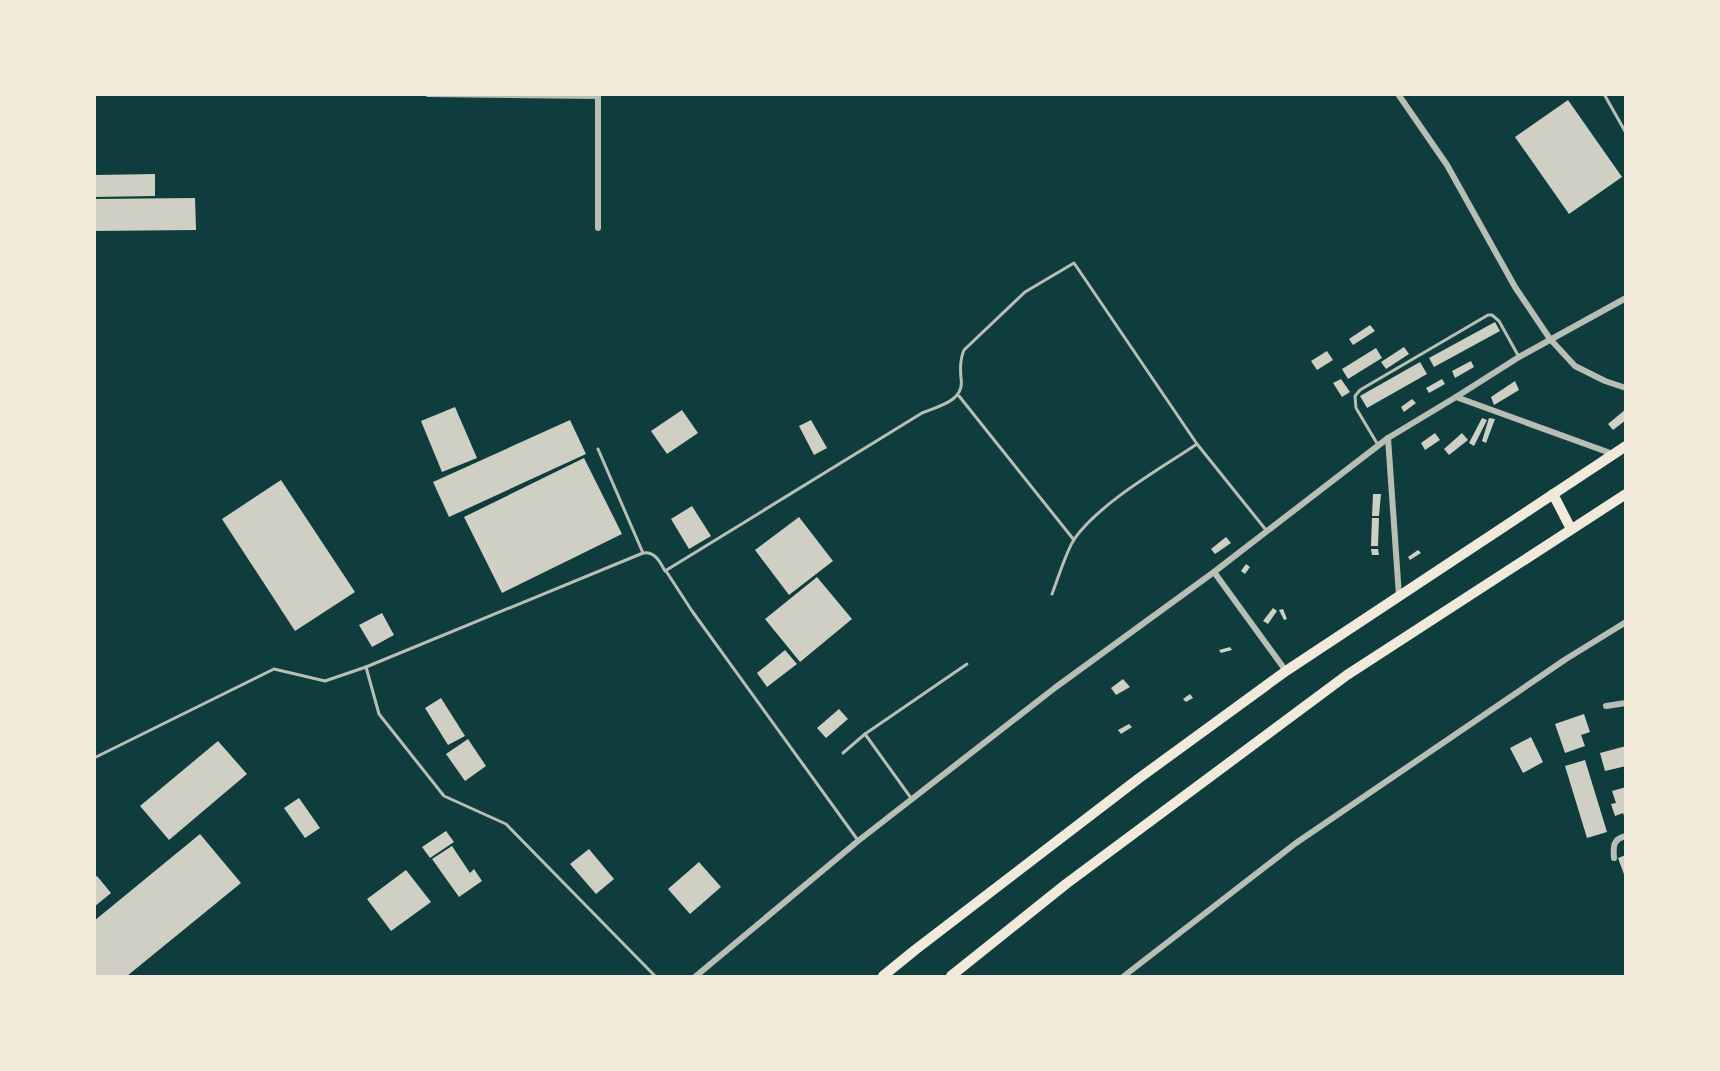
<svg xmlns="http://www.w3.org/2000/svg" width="1720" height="1071" font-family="Arial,sans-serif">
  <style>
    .building { fill: #cfcfc3 }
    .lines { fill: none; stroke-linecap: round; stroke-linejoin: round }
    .service { stroke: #b8beb3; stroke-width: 3 }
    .minor { stroke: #b8beb3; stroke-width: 6 }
    .motorway { stroke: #f1e9da; stroke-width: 10 }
  </style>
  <rect width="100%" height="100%" fill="#0f3d3e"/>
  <g class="building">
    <polygon points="1568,100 1622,177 1569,214 1515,137"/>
    <polygon points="155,174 155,196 94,197 94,175"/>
    <polygon points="195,198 196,230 94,231 94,199"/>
    <polygon points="1495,322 1500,331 1434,367 1429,358"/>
    <polygon points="1370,325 1375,331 1353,345 1349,339"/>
    <polygon points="1404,347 1409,354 1386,369 1381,362"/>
    <polygon points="1376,348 1382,358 1348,379 1342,369"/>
    <polygon points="1327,351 1333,360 1317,370 1311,361"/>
    <polygon points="1471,361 1474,367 1455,378 1452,371"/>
    <polygon points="1420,362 1427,374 1367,408 1360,396"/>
    <polygon points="1341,379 1350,392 1342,397 1333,383"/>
    <polygon points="1442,379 1445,384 1429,393 1426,388"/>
    <polygon points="1515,381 1519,390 1494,405 1491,397"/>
    <polygon points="1412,399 1416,403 1404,412 1401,407"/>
    <polygon points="455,407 477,458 442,472 421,421"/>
    <polygon points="1626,409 1626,420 1613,430 1608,424"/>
    <polygon points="682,410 698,433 667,454 651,431"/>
    <polygon points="1482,418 1487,420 1474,446 1469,443"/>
    <polygon points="1489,418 1495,419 1486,443 1482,441"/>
    <polygon points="570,420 586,454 449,517 433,482"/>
    <polygon points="811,420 827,448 814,455 799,426"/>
    <polygon points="1435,433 1440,440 1425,450 1421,443"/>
    <polygon points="1462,433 1468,440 1449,455 1444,449"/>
    <polygon points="584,458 622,534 502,593 464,517"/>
    <polygon points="281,480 355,592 295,631 222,519"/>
    <polygon points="1373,494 1381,494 1379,516 1372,516"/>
    <polygon points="692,506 711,536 689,549 671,519"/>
    <polygon points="799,517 833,561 789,595 755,550"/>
    <polygon points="1372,518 1379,518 1378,546 1371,546"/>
    <polygon points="1226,537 1231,543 1215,554 1211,549"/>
    <polygon points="1371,549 1378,549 1379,555 1372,555"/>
    <polygon points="1418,550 1421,553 1410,560 1408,557"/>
    <polygon points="1246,564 1250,567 1245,574 1241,571"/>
    <polygon points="817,577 852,619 800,662 765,619"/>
    <polygon points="1273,608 1277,611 1268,624 1263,621"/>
    <polygon points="1283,609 1287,619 1284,620 1279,610"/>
    <polygon points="382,613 394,635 372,647 359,625"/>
    <polygon points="1230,647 1232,650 1221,653 1219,650"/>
    <polygon points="785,650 797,664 767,687 757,673"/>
    <polygon points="1123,679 1130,687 1116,695 1111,688"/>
    <polygon points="1190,694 1193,698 1186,702 1183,699"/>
    <polygon points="441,698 465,736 448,745 425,708"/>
    <polygon points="839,709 848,719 826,738 817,728"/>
    <polygon points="1584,714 1590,732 1581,735 1585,746 1565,753 1555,724"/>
    <polygon points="1129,724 1132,727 1121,734 1118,730"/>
    <polygon points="1531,737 1543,762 1523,773 1510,748"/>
    <polygon points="468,739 486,766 465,781 446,754"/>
    <polygon points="218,741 247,774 169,840 140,806"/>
    <polygon points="1626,746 1626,766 1605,771 1600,753"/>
    <polygon points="1585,760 1607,832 1587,838 1565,766"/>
    <polygon points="1626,787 1626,818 1625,818 1623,813 1615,816 1611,804 1616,803 1612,791"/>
    <polygon points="299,798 320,828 305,838 284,808"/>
    <polygon points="446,831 454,842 430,858 422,847"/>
    <polygon points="200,834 241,883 127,976 94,976 94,921"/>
    <polygon points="452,846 470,873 474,869 482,881 459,897 432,859"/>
    <polygon points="589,849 614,879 596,894 570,864"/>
    <polygon points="1626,855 1626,877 1625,877 1618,858"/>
    <polygon points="699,862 721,887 690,914 668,889"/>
    <polygon points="406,870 431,902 391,931 367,899"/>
    <polygon points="97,876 111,893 94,907 94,878"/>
  </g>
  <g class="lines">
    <g class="service">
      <polyline points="1604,94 1626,133"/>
      <polyline points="959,396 1074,540"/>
      <polyline points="1378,445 1356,408 1355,396 1360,390 1488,315 1492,315 1499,321 1519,357"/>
      <polyline points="598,449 643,553"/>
      <polyline points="666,571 692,611 857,839"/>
      <path d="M 1052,594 C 1058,579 1066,551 1075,538 C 1101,502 1160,469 1197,444"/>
      <polyline points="865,734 911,798"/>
      <polyline points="843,753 865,734 967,664"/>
      <polyline points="94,758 274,669 325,681 366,667"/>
      <path d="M 655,976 L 506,824 L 444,796 L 379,714 L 366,667 L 643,553 C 655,551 660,562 665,571 L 922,413 C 939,406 965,401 961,378 C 960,368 960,359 964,350 L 1025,292 L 1074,263 L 1197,444 L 1266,530"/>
    </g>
    <g class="minor">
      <polyline points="428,94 598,96"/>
      <polyline points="598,94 598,228"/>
      <polyline points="1398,94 1447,165 1515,287 1550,339 1575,366 1605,381 1626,388"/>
      <polyline points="1456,397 1613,454"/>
      <polyline points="1388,438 1399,596"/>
      <polyline points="1214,572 1286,671"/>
      <polyline points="1606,706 1626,703"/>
      <path d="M 1614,858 C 1613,846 1613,839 1626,836"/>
      <polyline points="696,976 858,841 1056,687 1214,572 1388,438 1456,397 1519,357 1626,298"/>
      <polyline points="1124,976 1296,843 1566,659 1626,622"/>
    </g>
    <g class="motorway">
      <polyline points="1553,494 1571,529"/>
      <polyline points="883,976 915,950 1138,779 1286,671 1626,446"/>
      <polyline points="951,976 1066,884 1347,675 1626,494"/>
    </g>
  </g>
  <rect width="1720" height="1071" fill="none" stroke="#f1e9da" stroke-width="192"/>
</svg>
